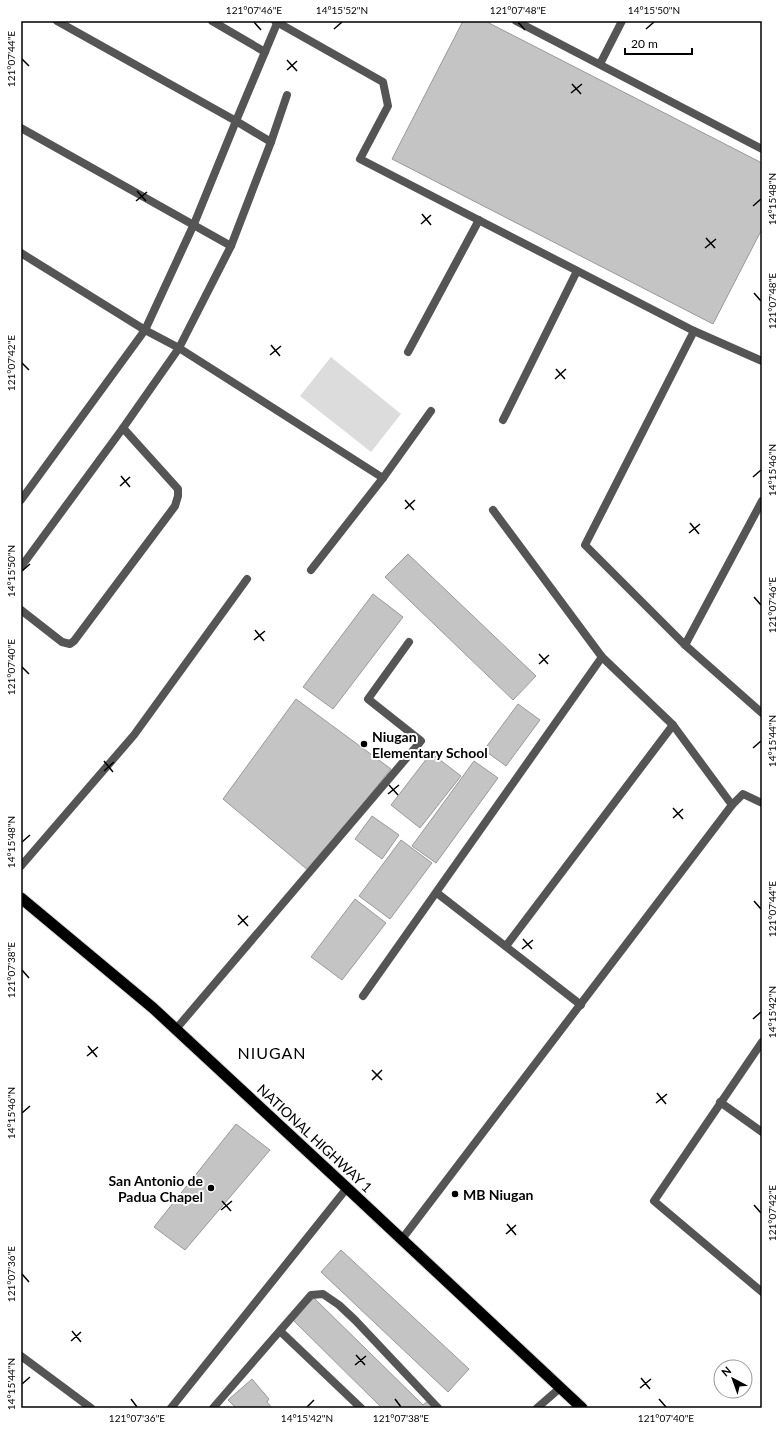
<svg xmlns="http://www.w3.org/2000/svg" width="783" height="1429" font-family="Lato,sans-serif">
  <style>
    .green { fill: #dcdcdc }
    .building { fill: #c4c4c4; stroke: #999 }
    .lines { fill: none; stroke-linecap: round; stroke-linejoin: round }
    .trunk-casing { stroke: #dbdbdb; stroke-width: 13 }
    .service { stroke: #555; stroke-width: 8 }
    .minor { stroke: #555; stroke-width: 8 }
    .trunk { stroke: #000; stroke-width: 11 }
    .ticks { fill: none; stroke: #000; stroke-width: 1.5 }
    .poi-dot { fill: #000; stroke: #fff; stroke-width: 1.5 }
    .labels { text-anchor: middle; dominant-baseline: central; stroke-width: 4; stroke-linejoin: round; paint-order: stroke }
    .poi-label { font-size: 14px; font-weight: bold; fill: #000; stroke: #fff; text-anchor: start }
    .street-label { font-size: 14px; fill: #000; stroke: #fff }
    .quarter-label { font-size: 16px; letter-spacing: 1px; fill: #000; stroke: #fff }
    .neatline { fill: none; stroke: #000; stroke-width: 1.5 }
    .ticks-label { font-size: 10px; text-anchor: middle; fill: #000 }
  </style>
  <rect width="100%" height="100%" fill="#fff"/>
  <polygon class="green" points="331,357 401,414 371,452 300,396"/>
  <g class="building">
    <polygon points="463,21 485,21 762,163 762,229 713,324 392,159"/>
    <polygon points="408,554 536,676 513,700 385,577"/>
    <polygon points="373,594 403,617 333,709 303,687"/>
    <polygon points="296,699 391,769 309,871 223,799"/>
    <polygon points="518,704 540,720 506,766 484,750"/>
    <polygon points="431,753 461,776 420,828 391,805"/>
    <polygon points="474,761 498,778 436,863 412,846"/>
    <polygon points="372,816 399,835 382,859 355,839"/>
    <polygon points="401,840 432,863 390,919 359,896"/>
    <polygon points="355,899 386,923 342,980 311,957"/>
    <polygon points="236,1124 270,1150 185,1250 154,1227"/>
    <polygon points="341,1250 469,1369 448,1392 321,1272"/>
    <polygon points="314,1298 423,1405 428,1401 435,1408 382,1408 292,1319"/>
    <polygon points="252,1379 269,1399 267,1402 272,1408 236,1408 228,1400"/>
  </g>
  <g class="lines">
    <g class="trunk-casing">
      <polyline id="trunk" points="21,898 153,1008 347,1188 582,1408"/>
    </g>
    <g class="service">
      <polyline points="212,21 265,52"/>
      <polyline points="275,21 383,82 388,106 360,159 694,331 762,361"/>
      <polyline points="516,21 762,149"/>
      <polyline points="600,64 622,21"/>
      <polyline points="236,121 278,21"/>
      <polyline points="694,331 585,545 685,645 762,713"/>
      <polyline points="408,352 479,220"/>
      <polyline points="503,420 577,271"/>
      <polyline points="685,645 762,501"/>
      <polyline points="176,1029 421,741 368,699 409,642"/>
      <polyline points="280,1331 361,1408"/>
      <polyline points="21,1356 91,1408"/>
      <polyline points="213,1408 311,1295 323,1294 339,1305 355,1320 438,1408"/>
      <polyline points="537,1408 560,1388"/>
    </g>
    <g class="minor">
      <polyline points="57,21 236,121 271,142"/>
      <polyline points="21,128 231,246"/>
      <polyline points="21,253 145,330 179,348 383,478"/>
      <polyline points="21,500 145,330 194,224 236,121"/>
      <polyline points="493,510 602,657 673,725 732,805"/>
      <polyline points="21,567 123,428 179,348 231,246 271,142 287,95"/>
      <polyline points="311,570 383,478 431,411"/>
      <polyline points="21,610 62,642 70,644 74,641 175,506 178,496 178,489 123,428"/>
      <polyline points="21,866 134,735 247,579"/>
      <polyline points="437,893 581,1005"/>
      <polyline points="506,946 673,725"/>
      <polyline points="363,996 602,657"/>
      <polyline points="762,1042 654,1201 762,1292"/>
      <polyline points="720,1102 762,1132"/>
      <polyline points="402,1239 732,805 743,794 762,803"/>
      <polyline points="171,1408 347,1188"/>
    </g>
    <use href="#trunk" class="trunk"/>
  </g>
  <path class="ticks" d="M 254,22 L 261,30M 518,22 L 525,30M 334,29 L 342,22M 646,29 L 654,22M 22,59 L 29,66M 287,60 L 297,71M 287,70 L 297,61M 572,84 L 581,94M 571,93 L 582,84M 137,191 L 146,201M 136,201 L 147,192M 753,206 L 761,199M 422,214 L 431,225M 421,224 L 431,215M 706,238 L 715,248M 705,248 L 716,239M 754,293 L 761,301M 271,345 L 280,356M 270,355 L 281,346M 22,363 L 29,370M 556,369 L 565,379M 555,379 L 566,369M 121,476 L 130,487M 753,477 L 761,470M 120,486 L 130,477M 405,500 L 414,510M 405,509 L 415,500M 690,523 L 699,534M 689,533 L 700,524M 22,571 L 30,564M 754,597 L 761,605M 255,630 L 264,641M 254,640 L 265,631M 539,654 L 548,664M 539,664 L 549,655M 22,667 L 29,674M 753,748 L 761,741M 104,761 L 113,772M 104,771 L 114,762M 389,785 L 398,795M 388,794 L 399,785M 673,808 L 683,819M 673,818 L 683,809M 22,842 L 30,835M 754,901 L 761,909M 238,915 L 248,926M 238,925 L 248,916M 523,939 L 532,949M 522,949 L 533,940M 22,970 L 29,978M 753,1019 L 761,1012M 88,1046 L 97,1057M 87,1056 L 98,1047M 372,1070 L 382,1080M 372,1080 L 382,1070M 657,1093 L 666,1104M 656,1103 L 667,1094M 22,1113 L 30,1106M 222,1201 L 231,1211M 754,1205 L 761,1213M 221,1210 L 232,1201M 507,1224 L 516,1235M 506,1234 L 516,1225M 22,1274 L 29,1282M 72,1331 L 81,1342M 71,1341 L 81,1332M 356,1355 L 365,1365M 355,1365 L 366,1356M 641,1378 L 650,1389M 22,1384 L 30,1377M 640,1388 L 651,1379M 131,1399 L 137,1407M 395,1399 L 401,1407M 659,1399 L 666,1407M 307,1407 L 314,1400"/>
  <g class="poi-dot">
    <circle cx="364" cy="744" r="4"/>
    <circle cx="211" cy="1188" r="4"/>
    <circle cx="455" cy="1194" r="4"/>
  </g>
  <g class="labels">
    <g class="poi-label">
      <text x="372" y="736">Niugan<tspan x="372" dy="16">Elementary School</tspan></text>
      <text x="203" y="1180" text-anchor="end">San Antonio de<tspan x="203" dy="16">Padua Chapel</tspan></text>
      <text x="463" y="1194">MB Niugan</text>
    </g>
    <g class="street-label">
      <text transform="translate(315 1138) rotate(43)">NATIONAL HIGHWAY 1</text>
    </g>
    <g class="quarter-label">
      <text x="272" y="1052">NIUGAN</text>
    </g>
  </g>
  <rect width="783" height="1429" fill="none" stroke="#ffffff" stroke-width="44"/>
  <g transform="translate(733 1379) rotate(319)"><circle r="19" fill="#ffffff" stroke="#999999"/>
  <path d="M0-3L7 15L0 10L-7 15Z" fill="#000000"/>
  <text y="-6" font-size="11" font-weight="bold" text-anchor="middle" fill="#000000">N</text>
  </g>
  <path d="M625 48v6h67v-6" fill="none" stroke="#000000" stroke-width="2"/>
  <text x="631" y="48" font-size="12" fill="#000000" stroke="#ffffff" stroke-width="3" paint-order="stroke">20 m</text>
  <rect x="22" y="22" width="739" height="1385" class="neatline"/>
  <g class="ticks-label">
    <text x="254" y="14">121°07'46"E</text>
    <text x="342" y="14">14°15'52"N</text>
    <text x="518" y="14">121°07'48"E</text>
    <text x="654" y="14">14°15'50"N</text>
    <text transform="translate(11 59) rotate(-90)" y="4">121°07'44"E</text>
    <text transform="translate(772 199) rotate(-90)" y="4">14°15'48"N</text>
    <text transform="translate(772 301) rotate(-90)" y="4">121°07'48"E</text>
    <text transform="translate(11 363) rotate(-90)" y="4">121°07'42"E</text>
    <text transform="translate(772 470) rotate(-90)" y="4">14°15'46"N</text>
    <text transform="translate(11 571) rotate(-90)" y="4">14°15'50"N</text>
    <text transform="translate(772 605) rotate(-90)" y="4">121°07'46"E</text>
    <text transform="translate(11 667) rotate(-90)" y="4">121°07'40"E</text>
    <text transform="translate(772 741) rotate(-90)" y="4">14°15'44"N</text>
    <text transform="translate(11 842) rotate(-90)" y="4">14°15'48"N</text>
    <text transform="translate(772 909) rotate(-90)" y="4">121°07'44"E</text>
    <text transform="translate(11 970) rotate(-90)" y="4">121°07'38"E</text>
    <text transform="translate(772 1012) rotate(-90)" y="4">14°15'42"N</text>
    <text transform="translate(11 1113) rotate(-90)" y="4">14°15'46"N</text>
    <text transform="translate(772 1213) rotate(-90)" y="4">121°07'42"E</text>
    <text transform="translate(11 1274) rotate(-90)" y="4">121°07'36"E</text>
    <text transform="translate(11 1384) rotate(-90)" y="4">14°15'44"N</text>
    <text x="137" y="1422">121°07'36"E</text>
    <text x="307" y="1422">14°15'42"N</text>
    <text x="401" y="1422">121°07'38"E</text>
    <text x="666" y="1422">121°07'40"E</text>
  </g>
</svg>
